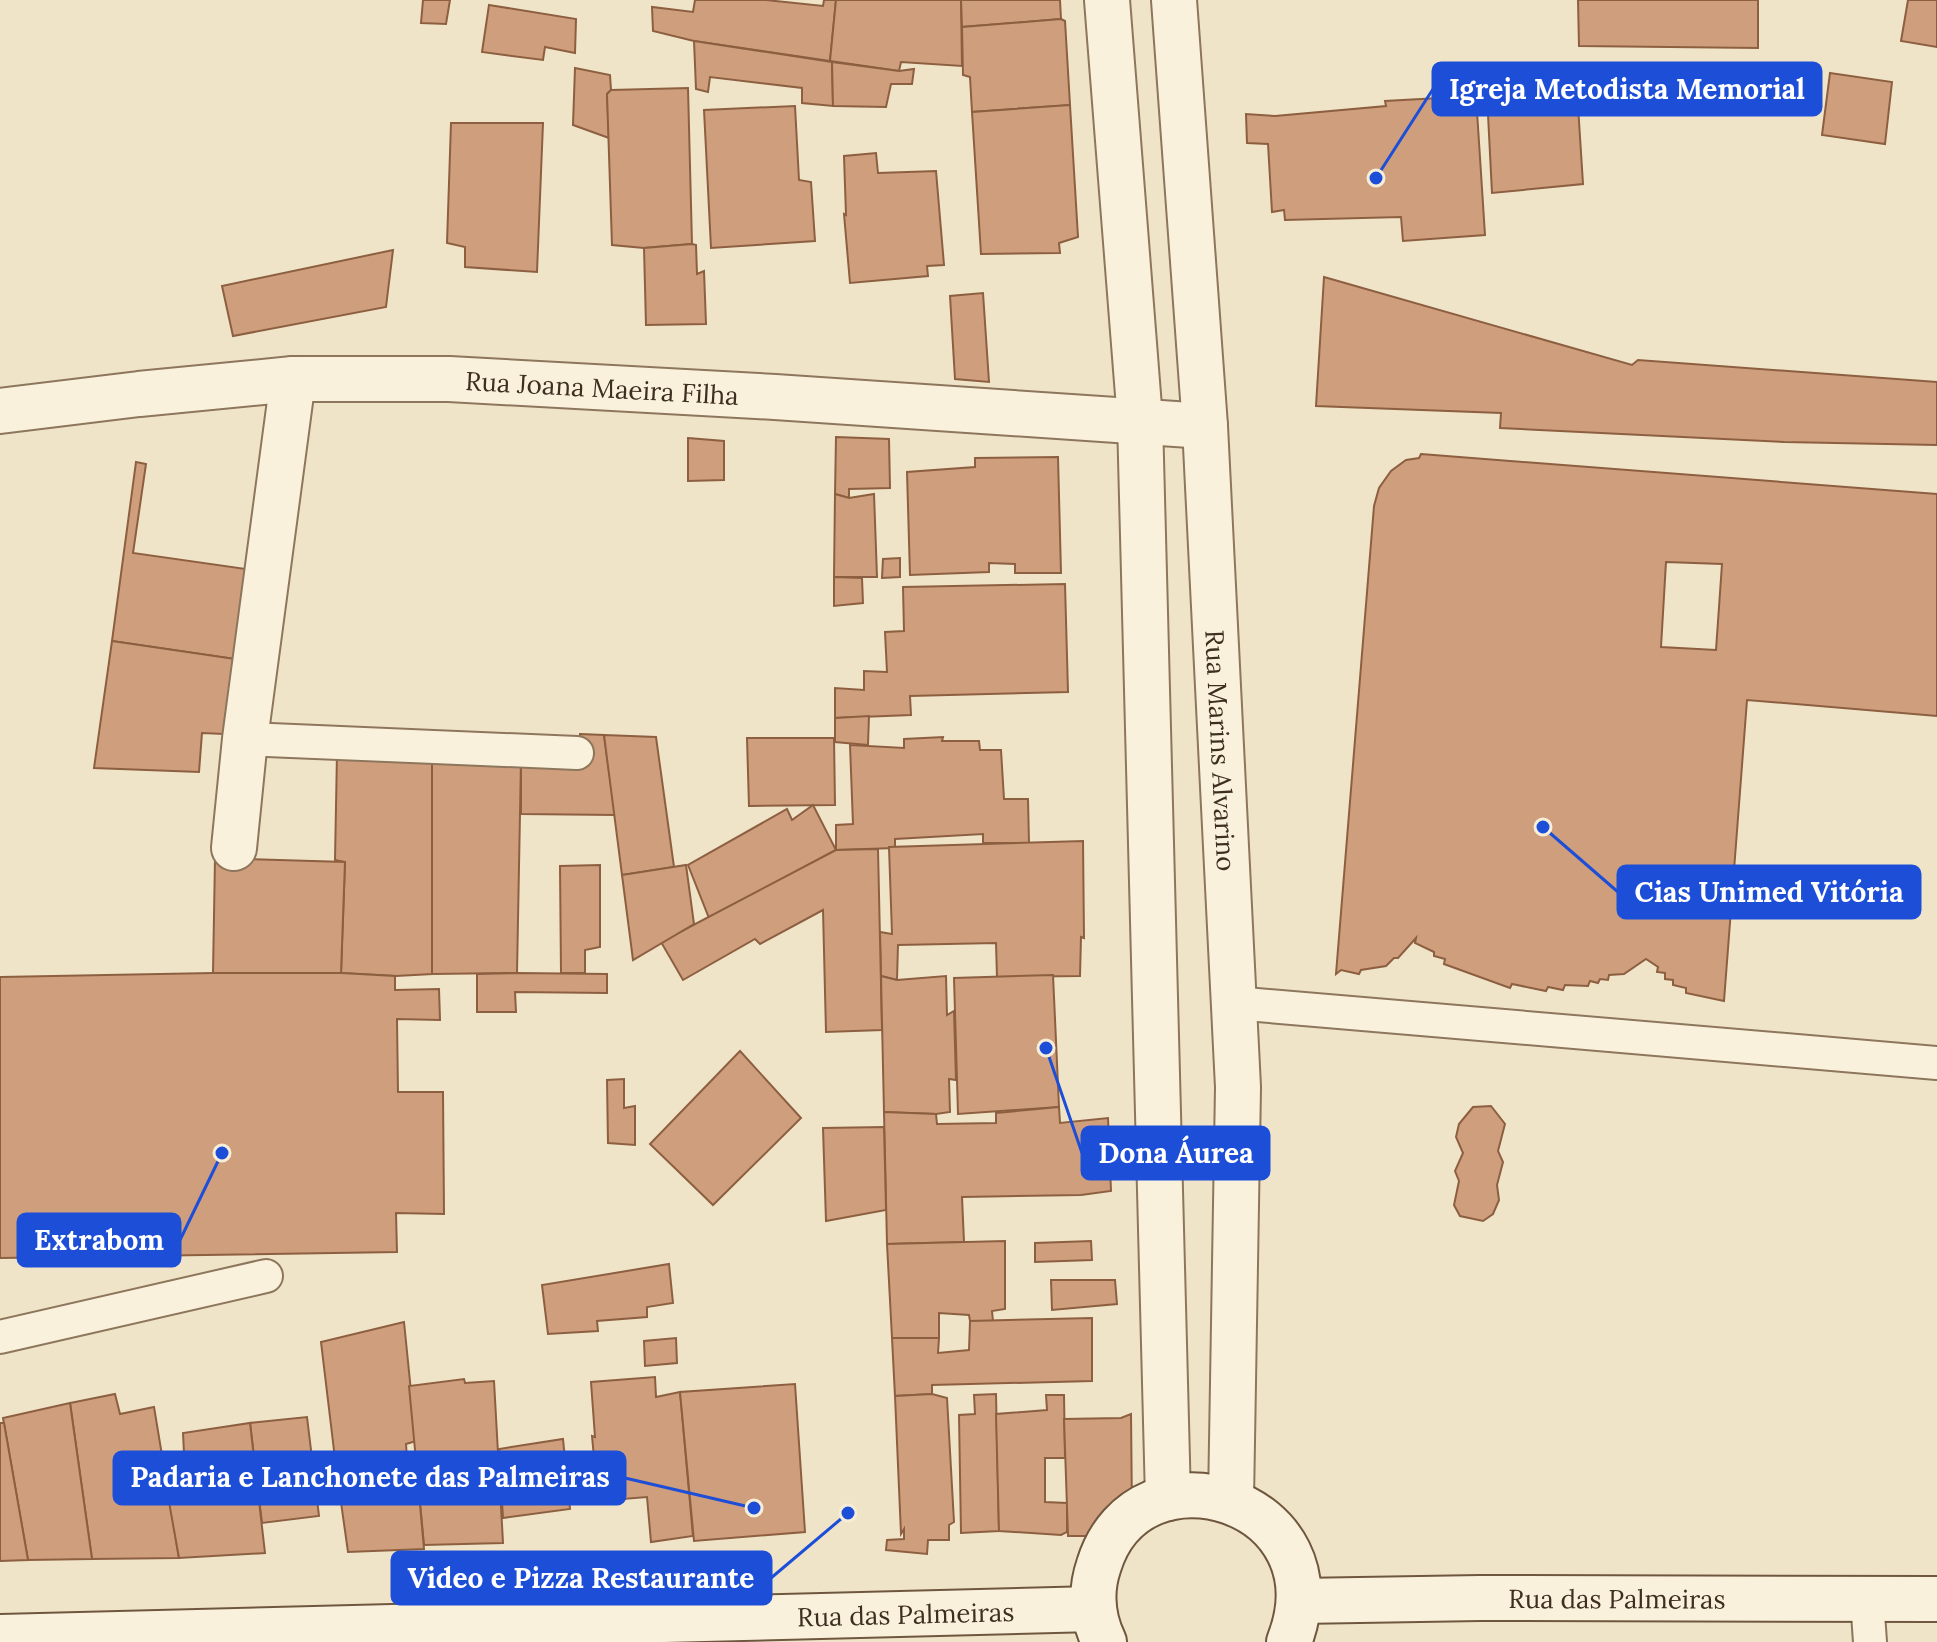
<svg xmlns="http://www.w3.org/2000/svg" width="1937" height="1642" font-family="Lora,serif">
  <style>
    .building { fill: #cf9f7d; stroke: #8d5f41; stroke-width: 2; fill-rule: evenodd }
    .lines { fill: none; stroke-linecap: round; stroke-linejoin: round }
    .lane-casing { stroke: #8d765c; stroke-width: 36 }
    .street-casing { stroke: #8d765c; stroke-width: 48 }
    .secondary-casing { stroke: #6f573f; stroke-width: 48 }
    .lane { stroke: #faf1dc; stroke-width: 32 }
    .street { stroke: #faf1dc; stroke-width: 44 }
    .secondary { stroke: #faf1dc; stroke-width: 44 }
    .labels { text-anchor: middle; dominant-baseline: central; stroke-width: 8; stroke-linejoin: round; paint-order: stroke }
    .street-label { font-size: 26px; fill: #3d2e20; stroke: #f7eed8 }
    .leader { fill: none; stroke: #1d4ed8; stroke-width: 3 }
    .callout-dot { fill: #1d4ed8; stroke: #f7eed8; stroke-width: 3 }
    .callout { fill: #1d4ed8; stroke: #1d4ed8; stroke-width: 3 }
    .callout-label { font-size: 28px; text-anchor: middle; font-weight: bold; fill: #fff }
  </style>
  <rect width="100%" height="100%" fill="#f0e4c8"/>
  <g class="building">
    <polygon points="423,0 450,0 446,24 421,23"/>
    <polygon points="695,0 766,0 823,6 824,0 836,0 830,61 694,41 653,31 652,7 693,12"/>
    <polygon points="836,0 961,0 962,66 901,62 899,71 830,61"/>
    <polygon points="961,0 1060,0 1061,19 962,27"/>
    <polygon points="1578,0 1758,0 1758,48 1579,46"/>
    <polygon points="1908,0 1937,0 1937,47 1901,41"/>
    <polygon points="489,5 576,19 575,53 545,47 543,60 482,52"/>
    <polygon points="1061,19 1065,21 1070,105 972,112 970,77 963,75 962,27"/>
    <polygon points="694,41 832,62 833,106 802,103 802,88 710,77 708,92 696,89"/>
    <polygon points="832,62 899,71 914,69 912,84 891,84 886,107 833,106"/>
    <polygon points="575,68 610,75 611,90 607,94 609,138 573,125"/>
    <polygon points="1830,73 1892,82 1885,144 1822,135"/>
    <polygon points="688,88 692,244 644,248 612,245 607,94 611,90"/>
    <polygon points="1577,90 1583,184 1492,193 1487,95"/>
    <polygon points="1476,96 1485,235 1403,241 1401,217 1285,220 1284,210 1272,212 1268,144 1247,143 1246,114 1275,116 1386,106 1385,101"/>
    <polygon points="1070,105 1078,237 1059,243 1060,253 981,254 972,112"/>
    <polygon points="795,106 799,180 811,182 815,241 711,248 704,110"/>
    <polygon points="451,123 543,123 537,272 465,267 465,247 447,243"/>
    <polygon points="876,153 878,173 936,171 944,265 927,266 928,276 850,283 844,214 846,215 844,156"/>
    <polygon points="692,244 696,245 697,274 704,271 706,324 646,325 644,248"/>
    <polygon points="393,250 386,307 233,336 222,286"/>
    <polygon points="1324,277 1632,365 1638,360 1937,382 1937,445 1784,442 1500,428 1501,413 1316,406"/>
    <polygon points="983,293 989,382 955,379 950,296"/>
    <polygon points="836,437 889,439 890,488 849,489 849,498 835,494"/>
    <polygon points="688,438 724,441 724,480 688,481"/>
    <path d="M 1421,454 L 1937,494 L 1937,716 L 1747,700 L 1724,1001 L 1686,993 L 1686,988 L 1673,985 L 1673,980 L 1665,979 L 1665,973 L 1657,972 L 1658,967 L 1646,959 L 1624,974 L 1609,975 L 1608,980 L 1600,979 L 1598,983 L 1590,981 L 1588,986 L 1565,985 L 1563,990 L 1548,987 L 1546,991 L 1512,984 L 1510,988 L 1444,964 L 1445,959 L 1434,956 L 1434,952 L 1415,943 L 1416,938 L 1398,958 L 1394,958 L 1386,966 L 1361,970 L 1359,974 L 1341,970 L 1336,974 L 1374,506 L 1379,488 L 1391,471 L 1406,460 L 1419,458 ZM 1666,562 L 1722,564 L 1716,650 L 1661,647 Z"/>
    <polygon points="1058,457 1061,573 1015,573 1015,564 989,563 989,572 910,575 907,472 975,467 975,458"/>
    <polygon points="136,462 146,464 133,553 246,569 235,659 112,641"/>
    <polygon points="835,494 849,498 874,494 877,577 834,577"/>
    <polygon points="900,558 900,577 882,578 883,559"/>
    <polygon points="834,577 862,578 863,603 834,606"/>
    <polygon points="1065,584 1068,692 910,696 911,715 835,718 835,688 864,690 864,671 887,672 885,632 904,631 903,587"/>
    <polygon points="112,641 235,659 224,734 202,733 199,772 94,768"/>
    <polygon points="869,716 868,745 835,742 835,718"/>
    <polygon points="580,734 604,735 615,815 521,814 521,760 581,759"/>
    <polygon points="604,735 656,737 674,867 622,875"/>
    <polygon points="943,737 942,741 979,741 980,750 1001,750 1004,799 1028,799 1029,843 983,843 983,834 895,839 895,848 836,850 836,825 853,824 850,745 904,748 904,739"/>
    <polygon points="747,738 834,738 835,805 749,806"/>
    <polygon points="337,753 432,755 432,974 396,976 341,973 345,862 335,860"/>
    <polygon points="432,755 521,760 517,973 432,974"/>
    <polygon points="813,805 836,850 709,918 688,865 787,809 792,820"/>
    <polygon points="1083,841 1084,938 1081,937 1080,976 997,977 996,943 898,945 897,980 881,976 880,932 892,934 889,847"/>
    <polygon points="878,849 882,1030 826,1032 823,910 760,944 755,939 683,980 661,942 836,850"/>
    <polygon points="215,858 345,862 341,973 213,973"/>
    <polygon points="600,865 600,947 585,950 585,973 561,973 560,866"/>
    <polygon points="686,865 694,924 633,960 622,875"/>
    <polygon points="213,973 341,973 395,976 395,990 439,989 440,1020 397,1019 398,1092 443,1092 444,1214 396,1213 397,1252 0,1258 0,977"/>
    <polygon points="517,973 607,974 607,993 515,992 516,1012 477,1012 477,974"/>
    <polygon points="1053,975 1059,1107 958,1114 954,978"/>
    <polygon points="881,976 897,980 946,976 947,1015 954,1011 956,1080 949,1079 950,1112 936,1114 884,1112"/>
    <polygon points="740,1051 801,1118 713,1205 650,1144"/>
    <polygon points="624,1079 624,1108 635,1106 635,1145 608,1143 607,1080"/>
    <polygon points="1491,1106 1505,1124 1498,1151 1503,1162 1497,1185 1499,1200 1493,1214 1483,1221 1460,1216 1454,1205 1459,1181 1455,1171 1463,1153 1456,1137 1459,1124 1473,1107"/>
    <polygon points="1059,1107 1060,1123 1108,1118 1111,1191 1081,1195 962,1197 964,1242 887,1244 884,1112 936,1114 937,1124 996,1123 996,1113"/>
    <polygon points="884,1127 886,1210 826,1221 823,1128"/>
    <polygon points="1005,1241 1005,1309 992,1311 993,1321 970,1321 969,1315 939,1313 939,1338 892,1338 887,1244"/>
    <polygon points="1091,1241 1092,1260 1035,1262 1035,1243"/>
    <polygon points="669,1264 673,1303 647,1307 647,1317 597,1321 598,1331 548,1334 542,1285"/>
    <polygon points="1051,1280 1115,1280 1117,1304 1052,1310"/>
    <polygon points="1092,1318 1092,1381 932,1385 932,1394 895,1396 892,1338 939,1338 938,1353 969,1350 970,1321"/>
    <polygon points="404,1322 416,1441 406,1444 407,1459 336,1467 321,1342"/>
    <polygon points="676,1338 677,1363 645,1366 644,1341"/>
    <polygon points="655,1377 656,1397 680,1392 693,1536 651,1542 647,1497 598,1501 592,1436 595,1437 591,1382"/>
    <polygon points="464,1379 465,1383 494,1381 503,1543 424,1545 409,1386"/>
    <polygon points="795,1384 805,1532 694,1541 680,1392"/>
    <polygon points="115,1394 120,1414 154,1407 179,1558 92,1559 70,1403"/>
    <polygon points="932,1394 947,1398 954,1522 949,1525 949,1540 928,1540 927,1554 886,1550 887,1540 904,1539 904,1529 901,1534 895,1396"/>
    <polygon points="996,1394 999,1531 961,1533 959,1415 975,1414 974,1395"/>
    <polygon points="1046,1395 1064,1395 1065,1458 1045,1458 1045,1502 1067,1503 1067,1532 1061,1535 999,1531 996,1414 1047,1410"/>
    <polygon points="70,1403 92,1559 28,1560 3,1418"/>
    <polygon points="1131,1414 1132,1512 1108,1536 1068,1536 1064,1419 1121,1418"/>
    <polygon points="307,1417 319,1516 262,1523 250,1423"/>
    <polygon points="0,1423 4,1423 28,1560 0,1561"/>
    <polygon points="250,1423 265,1553 179,1558 161,1457 184,1453 183,1433"/>
    <polygon points="563,1439 570,1509 503,1518 499,1449"/>
    <polygon points="407,1459 416,1461 424,1549 348,1552 336,1467"/>
  </g>
  <g class="lines">
    <g class="lane-casing">
      <g id="lane">
        <polyline points="245,739 577,753"/>
        <polyline points="1234,1003 1937,1063"/>
        <polyline points="0,1337 266,1276"/>
        <polyline points="1867,1599 1870,1642"/>
      </g>
    </g>
    <g class="street-casing">
      <g id="street">
        <polyline points="1107,0 1140,420 1168,1498"/>
        <path id="s1" d="M 1174,0 L 1205,426 L 1238,1087 L 1231,1501"/>
        <path id="s2" d="M 0,411 L 139,394 L 293,379 L 449,379 L 775,397 L 1205,426"/>
        <polyline points="234,848 245,739 293,379"/>
      </g>
    </g>
    <g class="secondary-casing">
      <g id="secondary">
        <path id="s3" d="M 1299,1601 L 1480,1598 L 1937,1599"/>
        <path id="s4" d="M 0,1637 L 1094,1609"/>
        <path d="M 1104,1642 C 1092,1617 1090,1591 1099,1565 C 1139,1436 1345,1500 1289,1642"/>
      </g>
    </g>
    <use href="#lane" class="lane"/>
    <use href="#street" class="street"/>
    <use href="#secondary" class="secondary"/>
  </g>
  <g class="labels">
    <g class="street-label">
      <text stroke="none"><textPath href="#s2" startOffset="604">Rua Joana Maeira Filha</textPath></text>
      <text stroke="none"><textPath href="#s1" startOffset="752">Rua Marins Alvarino</textPath></text>
      <text stroke="none"><textPath href="#s3" startOffset="318">Rua das Palmeiras</textPath></text>
      <text stroke="none"><textPath href="#s4" startOffset="906">Rua das Palmeiras</textPath></text>
    </g>
  </g>
  <path class="leader" d="M1376 178L1433 89M1543 827L1618 892M1046 1048L1082 1153M222 1153L180 1240M754 1508L625 1478M848 1513L771 1578"/>
  <g class="callout-dot">
    <circle cx="1376" cy="178" r="8"/>
    <circle cx="1543" cy="827" r="8"/>
    <circle cx="1046" cy="1048" r="8"/>
    <circle cx="222" cy="1153" r="8"/>
    <circle cx="754" cy="1508" r="8"/>
    <circle cx="848" cy="1513" r="8"/>
  </g>
  <g class="callout">
    <rect x="1433" y="63" width="388" height="52" rx="8"/>
    <rect x="1618" y="866" width="302" height="52" rx="8"/>
    <rect x="1082" y="1127" width="187" height="52" rx="8"/>
    <rect x="18" y="1214" width="162" height="52" rx="8"/>
    <rect x="114" y="1452" width="511" height="52" rx="8"/>
    <rect x="392" y="1552" width="379" height="52" rx="8"/>
  </g>
  <g class="callout-label">
    <text x="1627" y="99">Igreja Metodista Memorial</text>
    <text x="1769" y="902">Cias Unimed Vitória</text>
    <text x="1176" y="1163">Dona Áurea</text>
    <text x="99" y="1250">Extrabom</text>
    <text x="370" y="1487">Padaria e Lanchonete das Palmeiras</text>
    <text x="581" y="1588">Video e Pizza Restaurante</text>
  </g>
</svg>
